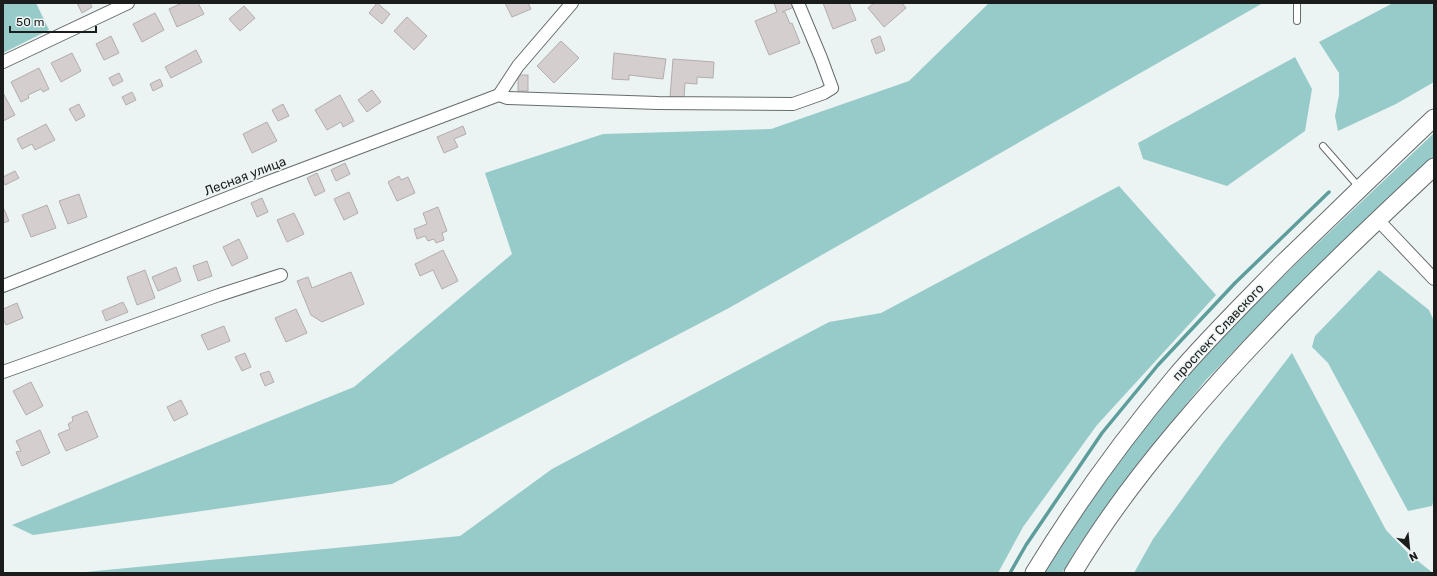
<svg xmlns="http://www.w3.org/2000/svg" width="1437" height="576" font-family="Rubik,sans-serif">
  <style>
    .green { fill: #97cbc9 }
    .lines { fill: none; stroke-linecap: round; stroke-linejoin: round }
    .stream { stroke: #5d9e9c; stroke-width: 3.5 }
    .building { fill: #d5cecf; stroke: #b3adad }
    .lane-casing { stroke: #666c6c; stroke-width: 8 }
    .street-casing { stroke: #666c6c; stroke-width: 14 }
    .secondary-casing { stroke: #666c6c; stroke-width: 19 }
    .lane { stroke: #fff; stroke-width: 6 }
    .street { stroke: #fff; stroke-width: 12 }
    .secondary { stroke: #fff; stroke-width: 17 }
    .labels { text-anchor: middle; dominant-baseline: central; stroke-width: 3; stroke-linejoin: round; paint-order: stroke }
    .street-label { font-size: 13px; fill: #1a1d1c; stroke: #ecf4f3 }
  </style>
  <rect width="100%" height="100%" fill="#ecf4f3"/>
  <g class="green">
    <polygon points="3,3 36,3 49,30 3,53"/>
    <polygon points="989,3 1263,3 729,308 392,484 33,535 12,525 354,387 512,254 485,173 603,134 771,129 909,81"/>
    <polygon points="1393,3 1434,3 1434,82 1396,104 1338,131 1335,116 1339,95 1339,73 1319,42"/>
    <polygon points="1295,57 1312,89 1305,131 1227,186 1143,159 1138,143"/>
    <polygon points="1434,133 1434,157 1273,310 1206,380 1139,462 1079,545 1062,573 1044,573 1066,536 1127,451 1193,369 1261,297"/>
    <polygon points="1119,186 1216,295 1097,425 1023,527 998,573 75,573 460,536 552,469 829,322 881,313"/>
    <polygon points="1379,270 1429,310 1434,321 1434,499 1432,506 1408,511 1328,363 1312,347 1315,336"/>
    <polygon points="1292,353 1386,530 1409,554 1433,573 1134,573 1153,539 1222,444"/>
  </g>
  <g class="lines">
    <polyline class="stream" points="1010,573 1026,545 1102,433 1158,365 1235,283 1329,192"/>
  </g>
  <g class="building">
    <polygon points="77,3 90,3 92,7 82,13"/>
    <polygon points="182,3 198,3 204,14 177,27 169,9"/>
    <polygon points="377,3 390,14 382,24 369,13"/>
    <polygon points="505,3 528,3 531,9 512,17"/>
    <polygon points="774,3 793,3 794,7 782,12 785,12 790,24 792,23 800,43 769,55 755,21 777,12"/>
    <polygon points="823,3 849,3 856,20 833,29"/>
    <polygon points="874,3 902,3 906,8 884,27 868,8"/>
    <polygon points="244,6 255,18 240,31 229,19"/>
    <polygon points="155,13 164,30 142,42 133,24"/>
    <polygon points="407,17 427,36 414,50 394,31"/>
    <polygon points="111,36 119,53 104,60 96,44"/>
    <polygon points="880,36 885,50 876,54 871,40"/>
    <polygon points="561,41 579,58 554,83 537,66"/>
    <polygon points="196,50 202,62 171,78 165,67"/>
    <polygon points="72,53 81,71 61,82 51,63"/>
    <polygon points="614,53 666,59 663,79 629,75 629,80 612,79"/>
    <polygon points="673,59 714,62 713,78 697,77 697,84 685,83 684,98 670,97"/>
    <polygon points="39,68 49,89 43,92 41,89 28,95 29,98 21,102 11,82"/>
    <polygon points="119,73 123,81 113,86 109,78"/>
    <rect x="518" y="75" width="10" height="16"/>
    <polygon points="160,79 163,86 153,91 150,84"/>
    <polygon points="372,90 381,102 367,112 358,100"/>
    <polygon points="132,92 136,100 126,105 122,97"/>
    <polygon points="3,93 15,115 3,121"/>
    <polygon points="340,95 354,121 343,127 341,122 327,130 315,110"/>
    <polygon points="79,104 85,116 76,121 69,109"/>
    <polygon points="283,104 289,116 278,121 272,110"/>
    <polygon points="267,122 277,141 252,153 243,134"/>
    <polygon points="46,124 55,140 35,150 32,144 22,149 17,139"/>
    <polygon points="463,126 466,134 454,139 458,147 444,153 437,137"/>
    <polygon points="345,163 350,174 336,181 331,170"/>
    <polygon points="15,171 19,178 5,185 3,181 3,177"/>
    <polygon points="317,173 325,191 315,196 307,178"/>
    <polygon points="399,176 401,180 408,177 415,193 397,201 388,182"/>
    <polygon points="349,192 358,213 344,220 334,199"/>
    <polygon points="79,194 87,217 68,224 59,201"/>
    <polygon points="262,198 268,212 257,217 251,203"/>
    <polygon points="47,205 56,228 31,237 22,215"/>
    <polygon points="438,207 447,231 442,233 444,240 436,243 434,239 428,241 425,236 417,239 414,229 427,224 423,213"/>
    <polygon points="4,209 9,221 3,223 3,210"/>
    <polygon points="294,213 304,234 287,242 277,220"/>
    <polygon points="239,239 248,258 232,266 223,247"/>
    <polygon points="443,250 458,281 442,289 433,270 420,276 415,264"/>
    <polygon points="207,261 212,276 198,281 193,266"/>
    <polygon points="176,267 181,281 158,291 152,277"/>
    <polygon points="145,270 155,298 137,305 127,277"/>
    <polygon points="351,272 364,304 322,322 311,315 297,281 308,277 312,288"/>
    <polygon points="123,302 128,312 106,321 102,311"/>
    <polygon points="17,303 23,318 6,325 3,319 3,309"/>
    <polygon points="296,309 307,333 286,342 275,318"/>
    <polygon points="224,326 230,341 208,350 201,335"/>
    <polygon points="245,353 251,367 242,371 235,357"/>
    <polygon points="269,371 274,382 265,386 260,374"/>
    <polygon points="31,382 43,406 26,415 13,391"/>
    <polygon points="181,400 188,414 174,421 167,407"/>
    <polygon points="87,411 98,437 66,451 58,434 70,429 68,424 73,421 72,417"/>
    <polygon points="40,430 50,453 22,466 16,452 21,451 16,441"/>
  </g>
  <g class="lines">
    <g class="lane-casing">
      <g id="lane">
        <polyline points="1297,21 1297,3"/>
        <polyline points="1323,146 1359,187"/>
      </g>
    </g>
    <g class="street-casing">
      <g id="street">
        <polyline points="3,62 128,3"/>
        <polyline points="499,95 507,98 658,103 793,104 824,93 832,88 821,58 798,3"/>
        <polyline points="499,95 518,66 572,3"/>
        <polyline points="1378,220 1434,279"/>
        <polyline points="3,286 268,182 499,95"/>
        <polyline points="3,372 219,295 281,275"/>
      </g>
    </g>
    <g class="secondary-casing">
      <g id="secondary">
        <path d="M 1034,573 C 1076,504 1123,439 1175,377 C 1208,338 1248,299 1284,262 C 1334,214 1383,166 1434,118"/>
        <path d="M 1073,573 C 1103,523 1138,476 1176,431 C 1255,336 1344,251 1434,167"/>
      </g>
    </g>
    <use href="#lane" class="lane"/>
    <use href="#street" class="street"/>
    <use href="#secondary" class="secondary"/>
  </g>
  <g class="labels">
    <g class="street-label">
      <text transform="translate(245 176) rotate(-21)">Лесная улица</text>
      <text transform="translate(1218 332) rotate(-47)">проспект Славского</text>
    </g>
  </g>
  <rect width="1437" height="576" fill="none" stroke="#1a1d1c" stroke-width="8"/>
  <g transform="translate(1409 548) rotate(153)" stroke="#ecf4f3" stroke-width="3" paint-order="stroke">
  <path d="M0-3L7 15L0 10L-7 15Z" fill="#1a1d1c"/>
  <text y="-6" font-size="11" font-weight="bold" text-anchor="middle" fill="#1a1d1c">N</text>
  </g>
  <path d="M10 26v6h86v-6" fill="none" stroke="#1a1d1c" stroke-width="2"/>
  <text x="16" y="26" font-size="12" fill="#1a1d1c" stroke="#ecf4f3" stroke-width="3" paint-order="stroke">50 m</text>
</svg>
